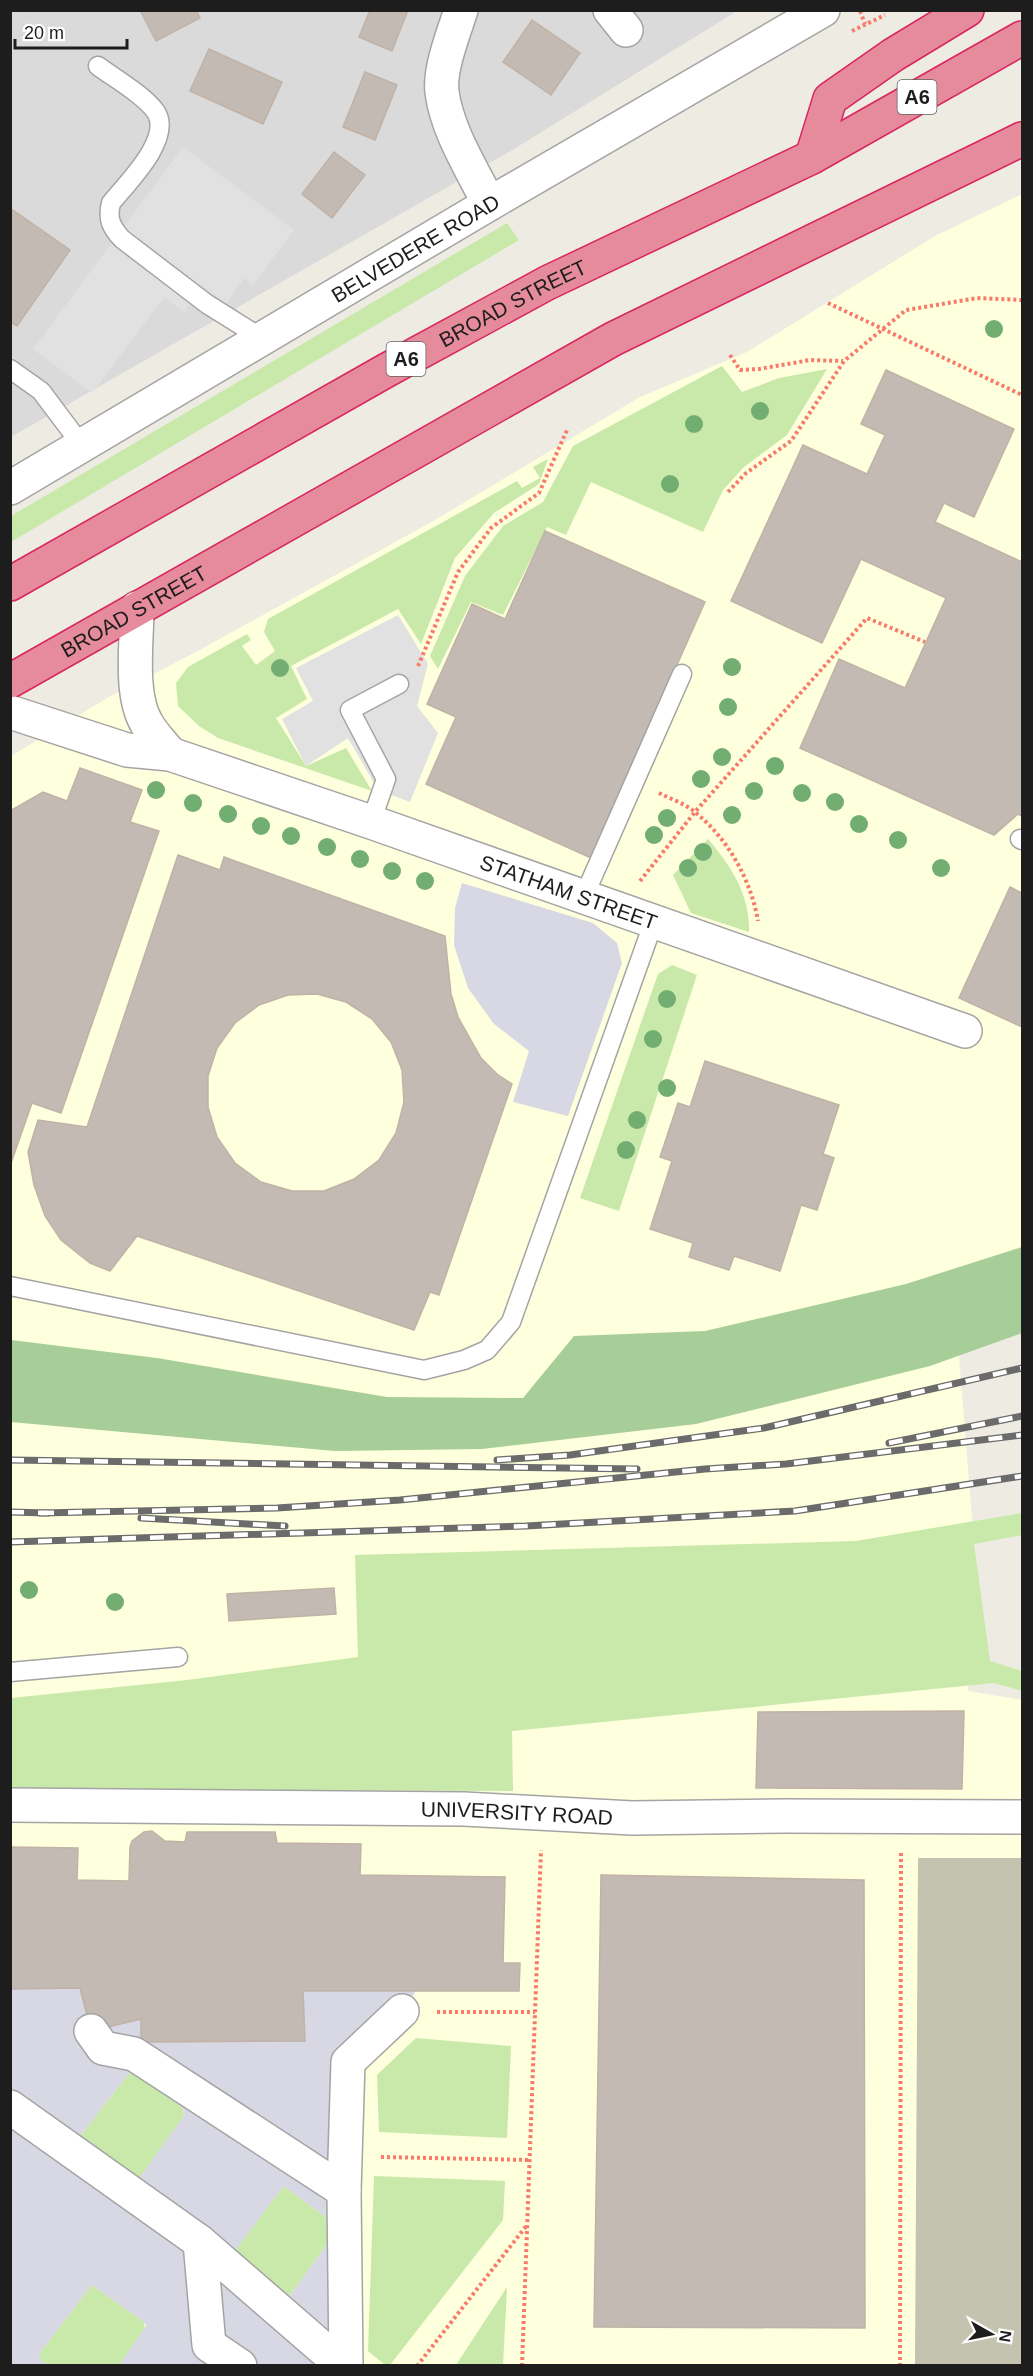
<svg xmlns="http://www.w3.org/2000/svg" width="1033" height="2376" font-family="Arial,sans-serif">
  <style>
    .residential { fill: #dbdada }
    .education { fill: #feffdc }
    .construction { fill: #c3c3af }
    .grass { fill: #c8e9a9 }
    .forest { fill: #a7ce98 }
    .parking { fill: #e1e1e1 }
    .plaza { fill: #d8d7e4; fill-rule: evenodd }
    .building { fill: #c3bab3; stroke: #c0b2a6; stroke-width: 1.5; fill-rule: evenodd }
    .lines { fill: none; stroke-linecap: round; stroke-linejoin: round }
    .lane-casing { stroke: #a4a4a4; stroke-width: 21 }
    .street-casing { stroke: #a4a4a4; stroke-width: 36 }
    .highway-casing { stroke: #d82560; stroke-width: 36 }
    .path { stroke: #f97a6a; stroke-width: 4; stroke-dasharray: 3 3; stroke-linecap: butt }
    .lane { stroke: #fff; stroke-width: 18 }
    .street { stroke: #fff; stroke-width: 33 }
    .highway { stroke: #e68b9b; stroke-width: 33 }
    .rail-casing { stroke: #6b6b6b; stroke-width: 7 }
    .rail { stroke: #fff; stroke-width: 4.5; stroke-dasharray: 14; stroke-linecap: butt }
    .tree { fill: #72ad72 }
    .labels { text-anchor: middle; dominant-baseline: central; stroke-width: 4.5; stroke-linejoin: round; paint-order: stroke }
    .shield { fill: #fff; stroke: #616161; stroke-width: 1.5 }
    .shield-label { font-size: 20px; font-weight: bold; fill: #1d1d1d }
    .street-label { font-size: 21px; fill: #1d1d1d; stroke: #fff }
  </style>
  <rect width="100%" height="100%" fill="#eeebe3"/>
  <polygon class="residential" points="11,11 737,11 514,149 11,437"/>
  <polygon class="education" points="1022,194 1022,1260 953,1281 974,1543 968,1691 1022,1700 1022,2365 11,2366 11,756 109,697 196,652 435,520 640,397 747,352 935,236"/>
  <polygon class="construction" points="918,1858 1022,1858 1022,2365 915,2365"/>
  <g class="grass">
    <polygon points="507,223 519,240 11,542 11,516"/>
    <polygon points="722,366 742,392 779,378 827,369 787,435 744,467 723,490 703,532 591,482 566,535 547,527 503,615 471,602 438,669 430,656 465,576 503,526 543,502 573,446"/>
    <polygon points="548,459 539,484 494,513 455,558 421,644 398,609 291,666 307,699 276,718 306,766 346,748 372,791 218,738 199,726 178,706 176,683 188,667 247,634 251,640 242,646 256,665 275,651 264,632 268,619 517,481 522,488 540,478 533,467"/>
    <path d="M 708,839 C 731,866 750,895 749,932 L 691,913 L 673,875 Z"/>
    <polygon points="672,965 697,975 619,1211 580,1198 658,974"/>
    <polygon points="1022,1513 1022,1535 974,1544 990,1661 1022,1671 1022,1691 994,1683 512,1731 513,1791 11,1789 11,1698 187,1680 358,1657 355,1555 856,1541"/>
    <polygon points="416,2038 511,2046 507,2138 379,2132 377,2075"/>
    <polygon points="131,2071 183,2108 184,2116 136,2183 77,2140"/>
    <polygon points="374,2176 505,2181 503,2220 390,2365 385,2365 368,2351"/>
    <polygon points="284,2186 335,2224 336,2232 288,2298 231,2255"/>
    <polygon points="92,2285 144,2322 145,2330 119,2365 48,2365 41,2360 39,2354"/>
    <polygon points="507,2287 503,2365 456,2365"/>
  </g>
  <polygon class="forest" points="1022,1247 1022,1333 930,1366 696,1424 482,1449 335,1451 11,1422 11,1340 157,1358 387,1397 523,1398 574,1336 705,1331 906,1284"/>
  <g class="parking">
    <polygon points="183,147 294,230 253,285 244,278 226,304 203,287 184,312 164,297 92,393 33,349"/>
    <polygon points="398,615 428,664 417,706 438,733 410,802 378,790 348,738 306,766 282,719 313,701 296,668"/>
  </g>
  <g class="plaza">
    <polygon points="462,883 593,923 617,943 622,963 568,1116 513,1102 529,1051 494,1024 468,988 454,945 455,908"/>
    <path d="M 80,1988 L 91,2031 L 141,2019 L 141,2042 L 304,2041 L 303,1991 L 416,1991 L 360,2072 L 358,2363 L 363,2365 L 119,2365 L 146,2326 L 144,2322 L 92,2285 L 39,2354 L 41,2360 L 48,2365 L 11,2365 L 10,1989 ZM 131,2071 L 183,2108 L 184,2112 L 184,2116 L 136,2182 L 77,2140 ZM 284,2186 L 335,2224 L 336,2232 L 288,2298 L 231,2256 Z"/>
  </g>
  <g class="building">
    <polygon points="140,10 196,10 200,18 156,41"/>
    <polygon points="370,10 408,10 392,51 359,37"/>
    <polygon points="532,20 580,53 551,95 503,62"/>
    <polygon points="209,49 282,82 263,124 190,91"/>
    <polygon points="365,72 397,85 375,140 343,127"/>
    <polygon points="334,152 365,175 332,218 302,194"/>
    <polygon points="10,208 70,250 17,326 10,322"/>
    <polygon points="886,370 1014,429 974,517 944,503 935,522 1022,562 1022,816 1018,814 994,835 800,748 839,659 905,688 946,598 861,559 822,643 731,601 803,445 867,474 885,435 861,424"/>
    <polygon points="545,531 705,602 591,858 426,784 456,717 427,704 472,604 505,619"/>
    <polygon points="80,768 142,790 130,822 159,831 61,1113 32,1103 10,1166 10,811 43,792 67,801"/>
    <path d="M 178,855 L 220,870 L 224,857 L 445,936 L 451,994 L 458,1017 L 481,1058 L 498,1075 L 512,1084 L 439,1295 L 430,1292 L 414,1330 L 137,1236 L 110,1271 L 90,1263 L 61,1240 L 45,1216 L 34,1185 L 28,1152 L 38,1120 L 87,1127 ZM 317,994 L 346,1002 L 372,1019 L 391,1042 L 402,1070 L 404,1102 L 396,1133 L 379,1160 L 354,1179 L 324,1191 L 292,1191 L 261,1182 L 235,1163 L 217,1137 L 208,1107 L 208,1076 L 217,1048 L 235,1023 L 259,1005 L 288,995 Z"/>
    <polygon points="1010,887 1022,893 1022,1027 959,998"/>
    <polygon points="705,1061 839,1105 823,1154 834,1158 817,1210 801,1205 780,1271 734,1256 729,1270 689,1257 693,1243 650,1229 672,1161 660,1157 678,1103 690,1107"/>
    <polygon points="334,1588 336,1614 229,1621 227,1594"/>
    <polygon points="964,1711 962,1789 756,1788 758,1712"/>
    <polygon points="152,1831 165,1841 185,1842 187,1832 275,1832 277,1843 361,1844 360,1875 505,1877 503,1963 520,1963 519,1991 303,1991 305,2041 141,2042 141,2019 91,2031 80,1988 10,1989 10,1847 78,1848 77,1880 129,1881 130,1847 132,1841 144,1832"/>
    <polygon points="601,1875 864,1880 865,2328 594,2327"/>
  </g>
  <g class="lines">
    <g class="lane-casing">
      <g id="lane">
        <path d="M 98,66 C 114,78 144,95 156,112 C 173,139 126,184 111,203 C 107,219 111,227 122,239 L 207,304 L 263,339"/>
        <polyline points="10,369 41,391 83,447"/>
        <polyline points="371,822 386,779 350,710 399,684"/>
        <polyline points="1020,839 1022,840"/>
        <polyline points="584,896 682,674"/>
        <polyline points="10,1286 424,1370 464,1360 487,1350 511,1322 654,921"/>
        <polyline points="10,1672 178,1657"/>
      </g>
    </g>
    <g class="street-casing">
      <g id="street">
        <path d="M 461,10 C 454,32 439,69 442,92 C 447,131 472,169 489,204"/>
        <polyline points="610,10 626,30"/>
        <path id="s1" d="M 10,488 L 489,204 L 823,10"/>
        <path d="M 137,608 C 137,641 129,695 147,724 C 153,735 163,744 170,754"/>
        <path id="s2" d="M 10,712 L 127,750 L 170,754 L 371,822 L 965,1031"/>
        <path id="s3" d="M 10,1805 L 464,1809 L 632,1818 L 785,1816 L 1022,1817"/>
        <polyline points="91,2031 103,2048 134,2054 344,2191 346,2366"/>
        <polyline points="10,2107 200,2242 209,2345 240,2366"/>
        <polyline points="344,2191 348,2062 402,2011"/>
        <polyline points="200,2242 343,2366"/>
      </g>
    </g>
    <g class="highway-casing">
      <g id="highway">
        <polyline points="812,157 830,99 893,55 967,10"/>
        <path id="s4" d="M 10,584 L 387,370 L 547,283 L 812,157 L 1022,38"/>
        <path id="s5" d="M 10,681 L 613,339 L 1022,139"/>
      </g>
    </g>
    <g class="path">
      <polyline points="860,11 865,24"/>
      <polyline points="852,31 885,15"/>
      <polyline points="828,303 1022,395"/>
      <polyline points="730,355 740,370 759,369 810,360 843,361"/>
      <polyline points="728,492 745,474 791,441 844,361 906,310 977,298 1022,300"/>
      <polyline points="418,666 458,572 491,528 539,493 567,430"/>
      <path d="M 659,793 C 671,799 686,804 696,813 C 728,839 751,880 758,921"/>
      <polyline points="640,881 695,812 867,618 925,642"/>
      <polyline points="437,2012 535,2012"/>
      <polyline points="381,2157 530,2160"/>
      <polyline points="417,2366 527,2225"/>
      <polyline points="522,2366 541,1850"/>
      <polyline points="900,2366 901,1850"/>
    </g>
    <use href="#lane" class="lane"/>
    <use href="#street" class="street"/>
    <use href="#highway" class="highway"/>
    <g class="rail-casing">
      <g id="rail">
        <polyline points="889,1443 1022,1416"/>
        <polyline points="10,1460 637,1469"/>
        <polyline points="497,1460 570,1455 764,1428 1022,1368"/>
        <polyline points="10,1512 48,1513"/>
        <polyline points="40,1513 277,1508 400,1500 705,1469 786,1464 1022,1435"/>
        <polyline points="141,1518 285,1526"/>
        <polyline points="10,1542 526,1526 795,1511 1022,1476"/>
      </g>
    </g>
    <use href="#rail" class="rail"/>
  </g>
  <g class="tree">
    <circle cx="994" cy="329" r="9"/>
    <circle cx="760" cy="411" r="9"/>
    <circle cx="694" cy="424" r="9"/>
    <circle cx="670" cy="484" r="9"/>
    <circle cx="732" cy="667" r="9"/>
    <circle cx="280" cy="668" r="9"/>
    <circle cx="728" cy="707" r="9"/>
    <circle cx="722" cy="757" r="9"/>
    <circle cx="775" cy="766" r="9"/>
    <circle cx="701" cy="779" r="9"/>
    <circle cx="156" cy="790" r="9"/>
    <circle cx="754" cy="791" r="9"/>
    <circle cx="802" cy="793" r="9"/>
    <circle cx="835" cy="802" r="9"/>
    <circle cx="193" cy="803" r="9"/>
    <circle cx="228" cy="814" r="9"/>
    <circle cx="732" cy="815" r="9"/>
    <circle cx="667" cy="818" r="9"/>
    <circle cx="859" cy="824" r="9"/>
    <circle cx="261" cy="826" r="9"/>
    <circle cx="654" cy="835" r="9"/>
    <circle cx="291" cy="836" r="9"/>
    <circle cx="898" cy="840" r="9"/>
    <circle cx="327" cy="847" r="9"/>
    <circle cx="703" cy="852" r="9"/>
    <circle cx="360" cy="859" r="9"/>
    <circle cx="688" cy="868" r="9"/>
    <circle cx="941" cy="868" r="9"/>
    <circle cx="392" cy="871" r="9"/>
    <circle cx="425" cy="881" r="9"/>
    <circle cx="667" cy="999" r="9"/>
    <circle cx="653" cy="1039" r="9"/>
    <circle cx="667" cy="1088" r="9"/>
    <circle cx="637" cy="1120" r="9"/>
    <circle cx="626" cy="1150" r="9"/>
    <circle cx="29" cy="1590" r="9"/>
    <circle cx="115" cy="1602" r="9"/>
  </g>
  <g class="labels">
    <g class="shield">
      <rect x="897.5" y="80" width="39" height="34" rx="4.5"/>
      <rect x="386.5" y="342" width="39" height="34" rx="4.5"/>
    </g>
    <g class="shield-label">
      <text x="917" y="97">A6</text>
      <text x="406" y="359">A6</text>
    </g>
    <g class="street-label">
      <text stroke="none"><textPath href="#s1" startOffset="471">BELVEDERE ROAD</textPath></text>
      <text stroke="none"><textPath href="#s4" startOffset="576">BROAD STREET</textPath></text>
      <text stroke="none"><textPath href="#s5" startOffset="142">BROAD STREET</textPath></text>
      <text stroke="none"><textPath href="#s2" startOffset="588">STATHAM STREET</textPath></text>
      <text stroke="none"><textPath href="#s3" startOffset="507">UNIVERSITY ROAD</textPath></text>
    </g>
  </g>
  <rect width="1033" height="2376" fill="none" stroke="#1d1d1d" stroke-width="24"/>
  <g transform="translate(991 2334) rotate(99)" stroke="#ffffff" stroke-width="4.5" paint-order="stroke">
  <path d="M0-4.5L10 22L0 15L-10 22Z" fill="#1d1d1d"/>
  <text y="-9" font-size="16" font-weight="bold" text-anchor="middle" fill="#1d1d1d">N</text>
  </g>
  <path d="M15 39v9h112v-9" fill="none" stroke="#1d1d1d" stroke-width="3"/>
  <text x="24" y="39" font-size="18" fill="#1d1d1d" stroke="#ffffff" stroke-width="4.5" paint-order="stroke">20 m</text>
</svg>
